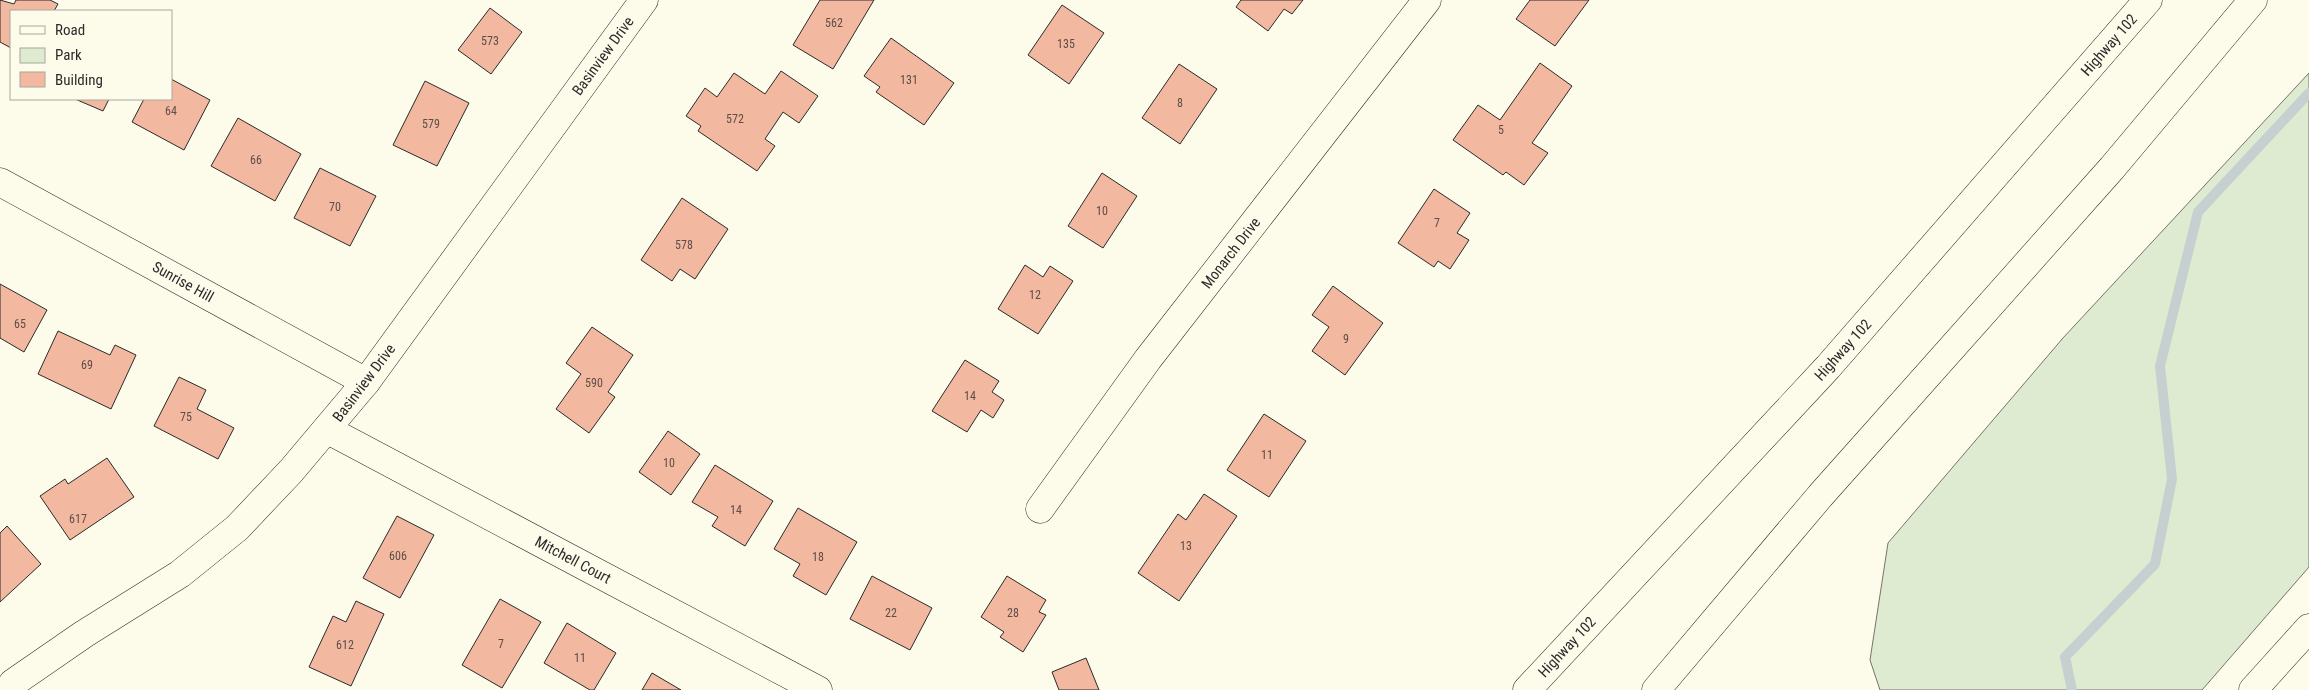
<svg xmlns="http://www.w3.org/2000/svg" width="2309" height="690" font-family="'Roboto Condensed',sans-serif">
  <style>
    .green { fill: #deebd1; stroke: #74746e }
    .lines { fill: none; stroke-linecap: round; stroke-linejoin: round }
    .stream { stroke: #c7d0d0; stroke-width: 10 }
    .building { fill: #f2b8a0; stroke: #2b2b2b }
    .minor-casing { stroke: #2b2b2b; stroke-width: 29 }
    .highway-casing { stroke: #2b2b2b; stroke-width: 29 }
    .minor { stroke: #fdfbea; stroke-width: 28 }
    .highway { stroke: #fdfbea; stroke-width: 28 }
    .labels { text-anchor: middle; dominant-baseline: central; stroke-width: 4; stroke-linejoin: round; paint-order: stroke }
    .number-label { font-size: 12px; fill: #5d4e48 }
    .street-label { font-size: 15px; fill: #2b2b2b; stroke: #fdfbea }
  </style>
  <rect width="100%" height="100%" fill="#fdfbea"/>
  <polygon class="green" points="2309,73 2309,567 2202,690 1880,690 1870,660 1888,543 2063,338"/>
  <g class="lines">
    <polyline class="stream" points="2072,690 2065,657 2155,564 2172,479 2160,366 2198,212 2309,93"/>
  </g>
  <g class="building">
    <polygon points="0,0 14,4 16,0 50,0 58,4 54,11 11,11 11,48 0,42"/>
    <polygon points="820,0 874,0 833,69 793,45"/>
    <polygon points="1241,0 1303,0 1292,14 1284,9 1268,31 1236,7"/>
    <polygon points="1530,0 1589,0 1555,46 1516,19"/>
    <polygon points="1062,5 1104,33 1069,84 1028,55"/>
    <polygon points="490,8 522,32 491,74 458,50"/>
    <polygon points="891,38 954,83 924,125 876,92 880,87 864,76"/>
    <polygon points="1540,63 1572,86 1532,143 1548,153 1524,185 1506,172 1503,175 1453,140 1478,105 1500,120"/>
    <polygon points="1179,64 1217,89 1180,144 1142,118"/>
    <polygon points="781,71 818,96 799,123 783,112 765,139 775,146 757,171 698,131 701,126 686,116 705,88 717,97 734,73 765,94"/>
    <polygon points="171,79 210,100 184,150 132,122 144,99 171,99"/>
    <polygon points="425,81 469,103 437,166 393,145"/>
    <polygon points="75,99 109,99 103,111"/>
    <polygon points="238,118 301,154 275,201 211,166"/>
    <polygon points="320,168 376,196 350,246 294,218"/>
    <polygon points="1102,173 1137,196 1103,248 1068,226"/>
    <polygon points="1434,189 1470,213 1457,233 1469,240 1450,269 1438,261 1434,267 1398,243"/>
    <polygon points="682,198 728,229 695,279 680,269 672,281 641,260"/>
    <polygon points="1025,265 1043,277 1050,266 1073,281 1038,334 998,309"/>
    <polygon points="0,284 47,310 24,352 0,338"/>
    <polygon points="1333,286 1383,323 1345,375 1312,351 1329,327 1312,315"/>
    <polygon points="592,327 633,355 608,392 615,397 589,433 556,409 581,374 566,363"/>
    <polygon points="58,331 110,355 115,345 136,355 111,409 38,374"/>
    <polygon points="965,360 999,381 992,392 1004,400 993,418 981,410 967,432 932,411"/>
    <polygon points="179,377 206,390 197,409 234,428 218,459 154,426"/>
    <polygon points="1264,414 1306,441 1269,497 1227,470"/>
    <polygon points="668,431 700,454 671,495 639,472"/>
    <polygon points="107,458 134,497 70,540 40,496 65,479 68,484"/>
    <polygon points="715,465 773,501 745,546 712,526 718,517 692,502"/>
    <polygon points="1204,494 1237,516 1179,601 1138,573 1178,514 1186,520"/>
    <polygon points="798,508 857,542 826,595 793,576 800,564 774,549"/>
    <polygon points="397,516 434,535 400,598 363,578"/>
    <polygon points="7,526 41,564 0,602 0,533"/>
    <polygon points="872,576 932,608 910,650 850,619"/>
    <polygon points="1007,576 1046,600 1039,612 1046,615 1023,652 1000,637 1004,632 981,617"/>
    <polygon points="500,599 541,622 502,688 462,665"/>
    <polygon points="356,601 384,614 351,686 309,667 333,616 346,622"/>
    <polygon points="567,623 616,653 594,690 590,690 544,663"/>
    <polygon points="1086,658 1099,690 1059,690 1052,672"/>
    <polygon points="652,673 681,690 642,690"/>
  </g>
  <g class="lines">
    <g class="minor-casing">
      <g id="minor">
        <polyline points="0,182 366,382"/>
        <polyline points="328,430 818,690"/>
        <polyline points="1040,509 1148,359 1427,0"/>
        <polyline points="8,690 13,683 84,634 180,574 237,528 291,471 366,382 644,0"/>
        <polyline points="2253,690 2309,628"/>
      </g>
    </g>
    <g class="highway-casing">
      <g id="highway">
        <polyline points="1527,690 1828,367 2148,0"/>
        <polyline points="1656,690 1820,496 2112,168 2253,0"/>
      </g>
    </g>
    <use href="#minor" class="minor"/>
    <use href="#highway" class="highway"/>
  </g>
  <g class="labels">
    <g class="number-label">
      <text x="834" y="23">562</text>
      <text x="490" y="41">573</text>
      <text x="1066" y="44">135</text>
      <text x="909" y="80">131</text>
      <text x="1180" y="103">8</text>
      <text x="171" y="111">64</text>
      <text x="735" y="119">572</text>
      <text x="431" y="124">579</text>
      <text x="1501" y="130">5</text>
      <text x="256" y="160">66</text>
      <text x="335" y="207">70</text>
      <text x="1102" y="211">10</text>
      <text x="1437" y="223">7</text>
      <text x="684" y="245">578</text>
      <text x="1035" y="295">12</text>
      <text x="20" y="324">65</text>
      <text x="1346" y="339">9</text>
      <text x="87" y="365">69</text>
      <text x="594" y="383">590</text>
      <text x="970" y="396">14</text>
      <text x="186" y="417">75</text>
      <text x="1267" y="455">11</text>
      <text x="669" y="463">10</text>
      <text x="736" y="510">14</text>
      <text x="78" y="519">617</text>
      <text x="1186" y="546">13</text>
      <text x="398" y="556">606</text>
      <text x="818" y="557">18</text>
      <text x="891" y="613">22</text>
      <text x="1013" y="613">28</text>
      <text x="501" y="644">7</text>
      <text x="345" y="645">612</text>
      <text x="580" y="658">11</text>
    </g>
    <g class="street-label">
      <text transform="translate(2109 45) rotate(-49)">Highway 102</text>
      <text transform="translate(603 56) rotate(-54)">Basinview Drive</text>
      <text transform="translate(1231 253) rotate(-52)">Monarch Drive</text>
      <text transform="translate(183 282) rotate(29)">Sunrise Hill</text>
      <text transform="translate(1843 350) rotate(-48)">Highway 102</text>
      <text transform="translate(364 383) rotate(-53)">Basinview Drive</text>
      <text transform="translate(573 560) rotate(28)">Mitchell Court</text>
      <text transform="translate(1567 647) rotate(-47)">Highway 102</text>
    </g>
  </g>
  <rect x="10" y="10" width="162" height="90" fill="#fdfbea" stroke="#a9a89e"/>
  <rect x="20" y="26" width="25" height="8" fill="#fdfbea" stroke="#a9a89e"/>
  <text x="55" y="35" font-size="15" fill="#2b2b2b">Road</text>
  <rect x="20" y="48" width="25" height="15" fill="#deebd1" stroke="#a9a89e"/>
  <text x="55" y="60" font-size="15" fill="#2b2b2b">Park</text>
  <rect x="20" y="72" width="25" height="15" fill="#f2b8a0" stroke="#a9a89e"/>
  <text x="55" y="85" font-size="15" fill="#2b2b2b">Building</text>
</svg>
